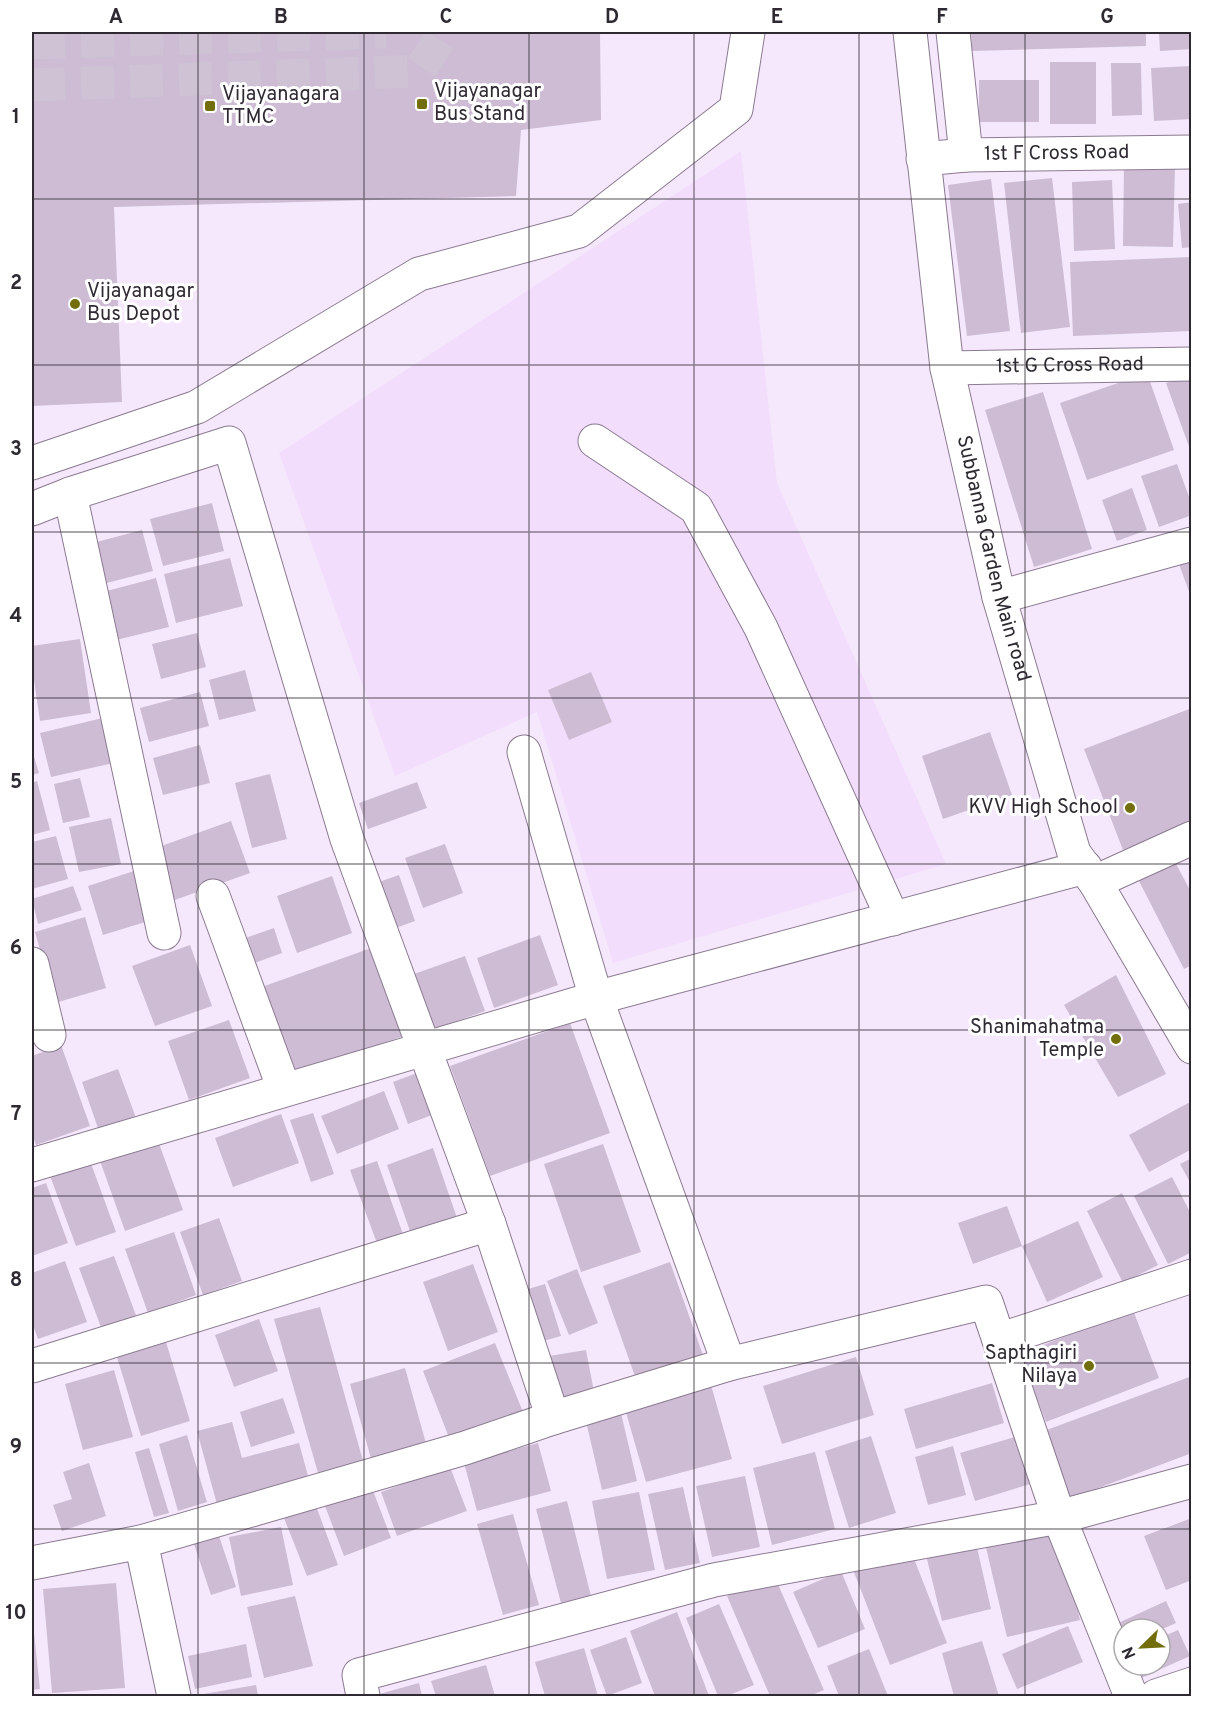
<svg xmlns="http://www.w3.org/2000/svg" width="1223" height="1728" font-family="Overpass,sans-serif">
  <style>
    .built { fill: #f3ddfc }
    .building { fill: #cdbcd4 }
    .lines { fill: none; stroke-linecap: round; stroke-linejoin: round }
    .minor-tunnel { stroke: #cec2d4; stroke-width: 33; stroke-dasharray: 33 16; stroke-linecap: butt }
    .minor-casing { stroke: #8b7a91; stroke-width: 35 }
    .minor { stroke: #fff; stroke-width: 33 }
    .grid { fill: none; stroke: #2f2932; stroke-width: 1.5; stroke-opacity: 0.55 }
    .poi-dot { fill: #726e0d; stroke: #fff; stroke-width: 2 }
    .labels { text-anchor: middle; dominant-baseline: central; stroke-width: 6; stroke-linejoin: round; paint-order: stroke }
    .poi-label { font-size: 20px; fill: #2f2932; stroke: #fff; text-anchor: start }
    .street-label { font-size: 20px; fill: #2f2932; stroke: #fff }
    .neatline { fill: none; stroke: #2f2932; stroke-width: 2 }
    .grid-label { font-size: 20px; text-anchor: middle; font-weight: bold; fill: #2f2932 }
  </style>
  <rect width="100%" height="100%" fill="#f6e8fc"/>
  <polygon class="built" points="741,151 777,483 946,864 613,963 537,712 395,776 279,453"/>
  <g class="building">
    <polygon points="32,32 600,32 601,120 521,130 516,196 114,207 122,402 32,406"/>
    <polygon points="971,32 1146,32 1146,46 972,51"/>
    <polygon points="1159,32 1192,32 1192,49 1160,51"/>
    <rect x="1050" y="62" width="46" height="62"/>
    <polygon points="1111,63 1141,63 1142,115 1112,116"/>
    <polygon points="1190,66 1192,119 1154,121 1151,68"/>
    <rect x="979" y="80" width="60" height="42"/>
    <polygon points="1124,164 1175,166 1173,247 1123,246"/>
    <polygon points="1052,178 1070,327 1021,333 1004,183"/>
    <polygon points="991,179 1010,331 967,336 948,185"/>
    <polygon points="1112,180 1115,249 1074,251 1072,182"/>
    <polygon points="1192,202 1192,247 1182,248 1178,204"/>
    <polygon points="1192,257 1192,331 1073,336 1070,262"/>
    <polygon points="1147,373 1174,450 1087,480 1060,403"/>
    <polygon points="1192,374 1192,452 1191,452 1166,383"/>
    <polygon points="1043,392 1092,549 1034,567 985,410"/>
    <polygon points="1177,464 1192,505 1192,515 1159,527 1141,476"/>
    <polygon points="1132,488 1147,530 1117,541 1102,500"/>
    <polygon points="212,503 224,551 163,566 150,519"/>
    <polygon points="142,530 153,571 99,585 89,544"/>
    <polygon points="1192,551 1192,597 1191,597 1176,556"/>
    <polygon points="230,558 243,606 176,623 164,574"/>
    <polygon points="156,578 169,627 112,641 99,593"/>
    <polygon points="197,633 206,667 161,679 152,644"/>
    <polygon points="80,639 91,713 40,721 32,666 32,646"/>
    <polygon points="245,670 256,711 219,720 209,680"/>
    <polygon points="591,672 612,722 569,740 548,690"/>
    <polygon points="200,692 209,726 149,742 140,708"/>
    <polygon points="1192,708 1192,823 1123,850 1084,749"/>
    <polygon points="107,717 118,762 51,777 40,733"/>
    <polygon points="990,732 1012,795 943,819 922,756"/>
    <polygon points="200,745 210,783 163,795 153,758"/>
    <polygon points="32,750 39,773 32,775"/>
    <polygon points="270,774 287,839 252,848 235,783"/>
    <polygon points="80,778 90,817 63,823 54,784"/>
    <polygon points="37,781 50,830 32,835 32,783"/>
    <polygon points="417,782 427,808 368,829 359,803"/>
    <polygon points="111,818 121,864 79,872 69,827"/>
    <polygon points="231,821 250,873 172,901 153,849"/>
    <polygon points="56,836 68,879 32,889 32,842"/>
    <polygon points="445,844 463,893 423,908 405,858"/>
    <polygon points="1175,862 1192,894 1192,965 1184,969 1139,881"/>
    <polygon points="140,869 155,919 103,935 88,886"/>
    <polygon points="399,875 415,921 393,929 376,883"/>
    <polygon points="332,876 352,933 297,953 277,896"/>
    <polygon points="73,886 82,910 38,924 32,899"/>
    <polygon points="85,917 106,988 55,1003 35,932"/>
    <polygon points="274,928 282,953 249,965 240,940"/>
    <polygon points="540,935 558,985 494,1008 477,958"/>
    <polygon points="190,945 212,1006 155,1026 132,966"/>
    <polygon points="374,947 406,1035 291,1076 259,988"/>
    <polygon points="465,956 485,1011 435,1029 414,974"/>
    <polygon points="1116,975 1166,1074 1118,1097 1064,1005"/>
    <polygon points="229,1020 250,1078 189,1100 168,1041"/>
    <polygon points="570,1023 610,1133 490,1176 450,1066"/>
    <polygon points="61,1045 90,1126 36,1145 32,1134 32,1056"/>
    <polygon points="118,1069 136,1118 99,1131 82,1082"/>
    <polygon points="417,1073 432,1115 408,1124 393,1082"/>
    <polygon points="384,1091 399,1129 337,1154 321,1116"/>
    <polygon points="1192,1101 1192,1149 1149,1172 1129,1135"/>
    <polygon points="313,1113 334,1174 311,1182 290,1120"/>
    <polygon points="281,1114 299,1163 233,1187 215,1138"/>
    <polygon points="157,1138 183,1210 125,1231 99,1158"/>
    <polygon points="603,1144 641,1252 581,1272 544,1164"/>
    <polygon points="433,1148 457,1218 411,1234 387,1165"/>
    <polygon points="89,1158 116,1232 76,1246 49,1173"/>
    <polygon points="1192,1158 1192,1186 1180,1164"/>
    <polygon points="377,1161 404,1237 378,1246 350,1170"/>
    <polygon points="1172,1177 1192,1216 1192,1252 1168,1264 1134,1196"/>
    <polygon points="46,1183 68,1243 32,1256 32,1188"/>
    <polygon points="1122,1193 1158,1265 1123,1283 1087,1211"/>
    <polygon points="1007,1206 1022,1246 973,1264 958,1223"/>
    <polygon points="219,1218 242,1281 203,1295 180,1232"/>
    <polygon points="1078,1221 1103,1277 1047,1302 1022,1246"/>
    <polygon points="174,1232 196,1295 148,1313 125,1249"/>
    <polygon points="114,1256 137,1318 102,1330 79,1268"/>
    <polygon points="65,1261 87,1322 38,1339 32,1322 32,1273"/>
    <polygon points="670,1262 704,1358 637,1382 603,1286"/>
    <polygon points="473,1264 498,1332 448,1351 423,1282"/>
    <polygon points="577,1269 598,1323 569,1335 547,1281"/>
    <polygon points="545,1284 561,1336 533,1344 518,1292"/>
    <polygon points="320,1307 363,1461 318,1473 274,1319"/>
    <polygon points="1133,1310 1159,1378 1046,1422 1020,1354"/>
    <polygon points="259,1319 278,1371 234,1387 215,1335"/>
    <polygon points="166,1342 190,1421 141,1436 117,1357"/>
    <polygon points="495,1343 523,1412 450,1440 423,1371"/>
    <polygon points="586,1350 595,1397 558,1404 549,1356"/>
    <polygon points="856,1357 874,1415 782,1444 763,1386"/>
    <polygon points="405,1368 427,1447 372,1462 350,1384"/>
    <polygon points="114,1370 133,1437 83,1450 65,1384"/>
    <polygon points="1192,1376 1192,1453 1069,1499 1044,1431"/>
    <polygon points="992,1383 1004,1423 916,1449 904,1409"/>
    <polygon points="711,1385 732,1459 646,1482 625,1409"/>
    <polygon points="283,1398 295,1433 251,1447 240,1412"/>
    <polygon points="620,1409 637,1481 602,1490 585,1417"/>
    <polygon points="232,1422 242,1458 299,1443 310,1483 218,1508 197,1431"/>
    <polygon points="187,1435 207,1502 178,1511 159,1444"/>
    <polygon points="871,1436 896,1513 849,1528 825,1451"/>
    <polygon points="1015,1437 1030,1484 975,1501 960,1453"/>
    <polygon points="538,1443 551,1491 477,1511 464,1463"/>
    <polygon points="953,1446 966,1495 928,1505 915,1457"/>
    <polygon points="149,1448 169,1513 154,1517 135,1452"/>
    <polygon points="815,1452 835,1529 772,1545 753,1468"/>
    <polygon points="89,1463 106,1516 62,1531 53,1505 72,1499 63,1472"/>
    <polygon points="450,1467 467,1511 397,1536 381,1492"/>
    <polygon points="745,1476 760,1547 712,1557 696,1486"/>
    <polygon points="683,1487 700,1563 665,1570 648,1494"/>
    <polygon points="372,1488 391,1538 344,1556 325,1506"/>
    <polygon points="639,1492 655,1570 607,1579 592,1501"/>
    <polygon points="567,1501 591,1596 561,1603 536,1509"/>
    <polygon points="316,1506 338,1565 307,1576 284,1518"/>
    <polygon points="513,1514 539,1605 503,1615 477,1524"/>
    <polygon points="1192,1518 1192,1580 1166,1590 1144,1536"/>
    <polygon points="1056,1522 1080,1620 1007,1637 984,1539"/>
    <polygon points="281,1527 293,1585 241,1596 229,1537"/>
    <polygon points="217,1530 236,1587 211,1595 192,1538"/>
    <polygon points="976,1543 991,1609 942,1621 926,1555"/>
    <polygon points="909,1546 947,1643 890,1665 852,1567"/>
    <polygon points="841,1571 865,1629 818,1648 793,1592"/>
    <polygon points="774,1575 824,1690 810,1696 770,1696 727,1596"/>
    <polygon points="116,1583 125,1688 52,1693 43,1589"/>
    <polygon points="295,1596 313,1666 264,1678 247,1607"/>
    <polygon points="1166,1601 1176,1623 1160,1630 1124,1629 1124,1641 1116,1624"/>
    <polygon points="719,1604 754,1685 727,1696 718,1696 686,1618"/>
    <polygon points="677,1612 709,1696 655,1696 630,1631"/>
    <polygon points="32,1614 40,1689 32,1690"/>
    <polygon points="1068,1626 1083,1662 1017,1689 1002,1654"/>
    <polygon points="1178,1630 1190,1656 1141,1678 1135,1665 1160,1665 1160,1638"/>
    <polygon points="626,1637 642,1683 607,1696 590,1650"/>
    <polygon points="982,1641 999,1696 954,1696 942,1653"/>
    <polygon points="246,1644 252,1677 195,1689 188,1656"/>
    <polygon points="584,1648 598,1696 545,1696 535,1662"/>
    <polygon points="869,1649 888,1696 839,1696 827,1666"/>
    <polygon points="486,1665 495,1696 436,1696 431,1681"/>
    <polygon points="419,1683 422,1696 372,1696"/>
    <polygon points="256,1685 258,1696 198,1696 198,1695"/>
  </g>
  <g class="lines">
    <g class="minor-tunnel">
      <polyline points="32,43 386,32"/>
      <polyline points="32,85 419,71 445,32"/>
    </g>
    <g class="minor-casing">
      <g id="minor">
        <path id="s1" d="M 910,32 L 947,368 L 999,597 L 1074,853 L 1095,882 L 1192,1047"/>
        <polyline points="953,32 966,155"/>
        <path id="s2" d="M 923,159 L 966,155 L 1192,152"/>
        <path id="s3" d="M 947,368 L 1192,364"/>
        <polyline points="595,441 696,508 761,628 893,919"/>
        <polyline points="32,463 197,407 419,274 579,231 736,109 748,32"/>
        <polyline points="70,494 164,933"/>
        <polyline points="32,509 70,494 229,443 347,839 489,1224 553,1418"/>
        <polyline points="999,597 1192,544"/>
        <polyline points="524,752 596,998 729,1364"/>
        <polyline points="1095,882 1192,838"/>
        <polyline points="213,896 284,1089"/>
        <polyline points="32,964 49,1035"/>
        <polyline points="32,1165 596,998 1085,867"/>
        <polyline points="999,1340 1192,1276"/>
        <polyline points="32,1366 489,1224"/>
        <polyline points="141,1542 174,1696"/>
        <polyline points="32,1563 141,1542 465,1448 553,1418 729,1364 986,1302 1059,1517 1131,1696"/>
        <polyline points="363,1696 359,1675 714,1580 1059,1517 1192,1481"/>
        <polyline points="1156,1696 1192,1684"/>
      </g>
    </g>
    <use href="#minor" class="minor"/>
  </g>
  <path class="grid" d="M 198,32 L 198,1696M 364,32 L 364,1696M 529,32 L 529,1696M 694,32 L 694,1696M 859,32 L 859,1696M 1025,32 L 1025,1696M 32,199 L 1192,199M 32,365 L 1192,365M 32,532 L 1192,532M 32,698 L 1192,698M 32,864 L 1192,864M 32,1030 L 1192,1030M 32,1196 L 1192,1196M 32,1363 L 1192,1363M 32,1529 L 1192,1529"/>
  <g class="poi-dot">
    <rect x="416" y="98" width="12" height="12" rx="3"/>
    <rect x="204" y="100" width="12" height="12" rx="3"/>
    <circle cx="75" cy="304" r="6"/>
    <circle cx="1130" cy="808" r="6"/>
    <circle cx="1116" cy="1039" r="6"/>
    <circle cx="1089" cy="1366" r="6"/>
  </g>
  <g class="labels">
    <g class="poi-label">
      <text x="434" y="92">Vijayanagar<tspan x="434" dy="23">Bus Stand</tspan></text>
      <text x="222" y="95">Vijayanagara<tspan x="222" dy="23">TTMC</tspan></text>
      <text x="87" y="292">Vijayanagar<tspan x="87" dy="23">Bus Depot</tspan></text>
      <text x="1118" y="808" text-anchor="end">KVV High School</text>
      <text x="1104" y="1028" text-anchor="end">Shanimahatma<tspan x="1104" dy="23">Temple</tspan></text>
      <text x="1077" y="1354" text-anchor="end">Sapthagiri<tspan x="1077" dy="23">Nilaya</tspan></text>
    </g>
    <g class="street-label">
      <text stroke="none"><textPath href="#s2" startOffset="134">1st F Cross Road</textPath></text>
      <text stroke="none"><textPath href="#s3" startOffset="123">1st G Cross Road</textPath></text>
      <text stroke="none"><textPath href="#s1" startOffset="534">Subbanna Garden Main road</textPath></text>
    </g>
  </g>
  <rect width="1223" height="1728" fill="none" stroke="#ffffff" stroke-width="66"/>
  <g transform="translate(1142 1647) rotate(246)"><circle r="28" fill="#ffffff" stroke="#aca9ad" stroke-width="1.5"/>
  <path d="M0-4.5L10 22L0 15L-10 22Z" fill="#726e0d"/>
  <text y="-9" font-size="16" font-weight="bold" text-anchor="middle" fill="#2f2932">N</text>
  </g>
  <rect x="33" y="33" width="1157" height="1662" class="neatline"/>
  <g class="grid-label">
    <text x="116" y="23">A</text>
    <text x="281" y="23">B</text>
    <text x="446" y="23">C</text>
    <text x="612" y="23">D</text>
    <text x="777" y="23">E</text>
    <text x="942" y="23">F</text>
    <text x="1107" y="23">G</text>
    <text x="16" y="123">1</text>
    <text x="16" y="289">2</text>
    <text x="16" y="455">3</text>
    <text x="16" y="622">4</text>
    <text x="16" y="788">5</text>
    <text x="16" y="954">6</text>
    <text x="16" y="1120">7</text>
    <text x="16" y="1286">8</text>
    <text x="16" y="1453">9</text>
    <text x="16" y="1619">10</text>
  </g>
</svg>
